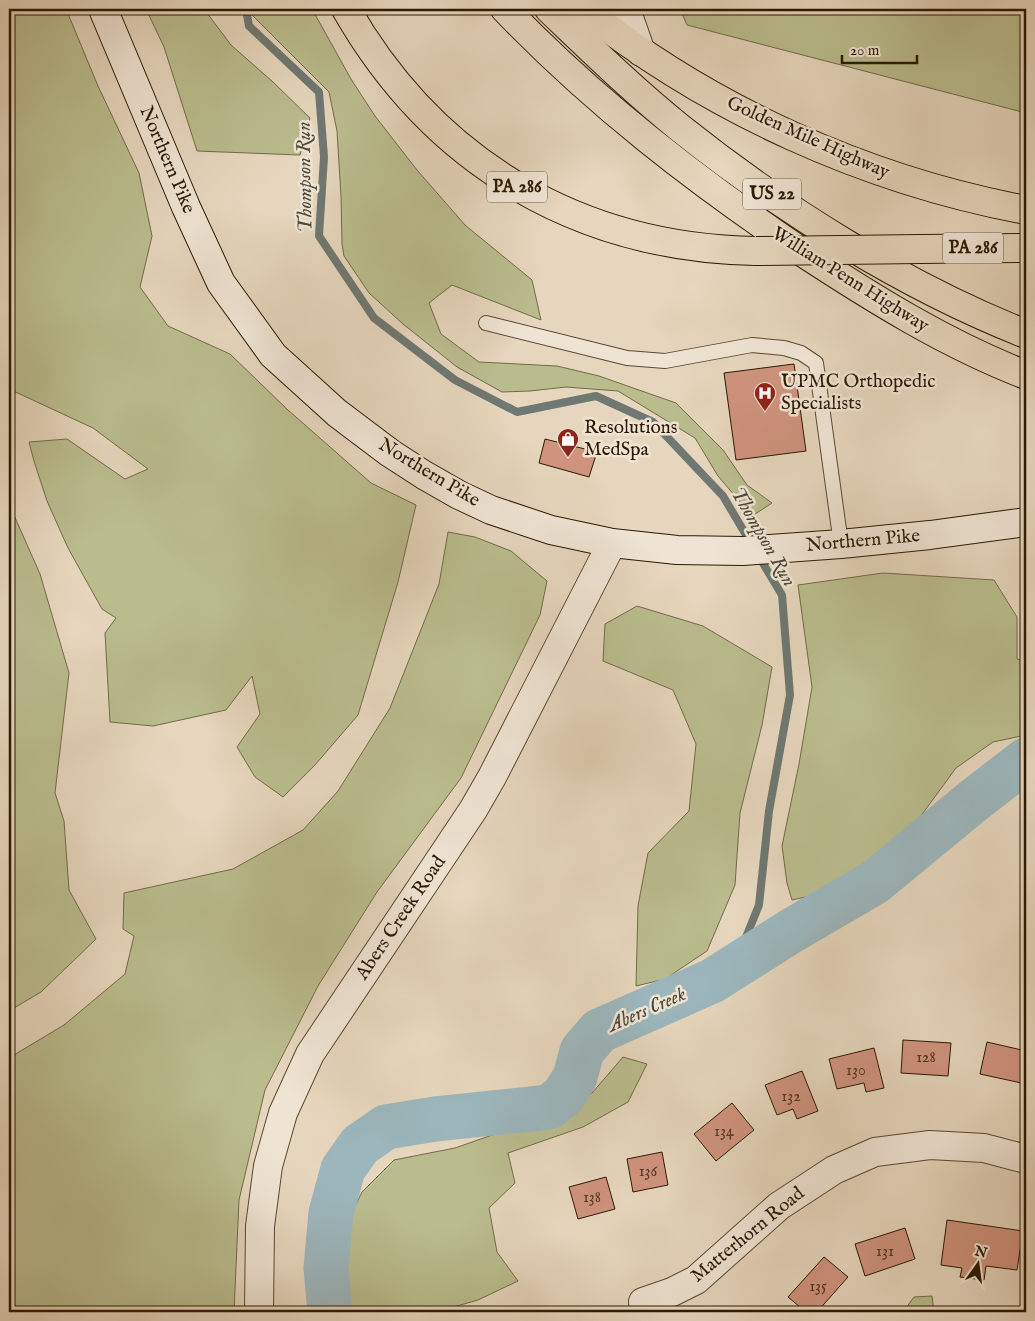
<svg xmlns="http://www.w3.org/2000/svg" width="1035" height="1321" font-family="'IM FELL English',serif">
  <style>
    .green { fill: #babc8e; stroke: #726b48 }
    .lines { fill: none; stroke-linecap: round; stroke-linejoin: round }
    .stream { stroke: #6f7872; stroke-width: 8 }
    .river { stroke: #9cb6bc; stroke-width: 45 }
    .building { fill: #cf937e; stroke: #2b1a02 }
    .service-casing { stroke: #5a4931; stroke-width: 16 }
    .minor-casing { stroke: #5a4931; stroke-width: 30 }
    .tertiary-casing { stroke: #5a4931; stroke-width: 30 }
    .secondary-casing { stroke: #2b1a02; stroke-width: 30 }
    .primary-casing { stroke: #2b1a02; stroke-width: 30 }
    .trunk-casing { stroke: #2b1a02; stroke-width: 30 }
    .service { stroke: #efe4d4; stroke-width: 14 }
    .minor { stroke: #efe4d4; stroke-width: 28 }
    .tertiary { stroke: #efe4d4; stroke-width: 28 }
    .secondary { stroke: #efe4d4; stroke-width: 28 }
    .primary { stroke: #e6d6bd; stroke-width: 28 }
    .trunk { stroke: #e6d6bd; stroke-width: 28 }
    .primary-bridge-casing { stroke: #2b1a02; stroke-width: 30; stroke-linecap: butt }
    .primary-bridge { stroke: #e6d6bd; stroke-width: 28 }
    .labels { text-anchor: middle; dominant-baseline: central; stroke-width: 5; stroke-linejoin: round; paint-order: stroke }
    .number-label { font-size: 16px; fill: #543821 }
    .shield { fill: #efe4d4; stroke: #665741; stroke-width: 1 }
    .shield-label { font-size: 18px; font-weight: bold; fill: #2b1a02 }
    .street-label { font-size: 19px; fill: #2b1a02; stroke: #efe4d4 }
    .poi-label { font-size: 19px; fill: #2b1a02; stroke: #efe4d4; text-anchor: start }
    .water-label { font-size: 20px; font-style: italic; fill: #4d493a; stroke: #efe4d4 }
  </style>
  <rect width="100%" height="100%" fill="#e6d6bd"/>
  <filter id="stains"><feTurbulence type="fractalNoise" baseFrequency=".004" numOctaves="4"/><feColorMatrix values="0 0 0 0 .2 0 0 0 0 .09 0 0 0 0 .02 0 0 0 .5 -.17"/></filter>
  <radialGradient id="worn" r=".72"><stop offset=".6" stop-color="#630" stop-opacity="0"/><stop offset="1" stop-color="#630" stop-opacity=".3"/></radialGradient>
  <g class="green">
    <polygon points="9,9 66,9 98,86 139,173 152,236 140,287 168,326 230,354 288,410 371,483 416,505 398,582 358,715 315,765 283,797 255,777 237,747 260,714 252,676 226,710 153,726 110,722 105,633 116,618 102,609 68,548 47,501 34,461 29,442 67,439 125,479 148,469 93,428 9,389"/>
    <polygon points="146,9 204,9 231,45 273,82 310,118 300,155 197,151 164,47"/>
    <polygon points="246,9 312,9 351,79 375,116 417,170 465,225 532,280 541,320 452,285 429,303 441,334 479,362 557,366 599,376 676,403 723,450 747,485 772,503 752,516 718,476 695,438 618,391 566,387 530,391 502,392 457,367 403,324 369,293 344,256 342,244 341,196 337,131 329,92"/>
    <polygon points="680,9 1026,9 1026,113 687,25"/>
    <polygon points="9,504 40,574 69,673 55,793 64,821 69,890 96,939 41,992 9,1011"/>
    <polygon points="448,532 475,537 511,551 547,581 540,615 461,778 377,892 318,986 265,1090 239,1200 234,1312 9,1312 9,1058 64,1025 125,974 134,936 123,929 124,893 233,869 303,830 338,791 390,708 439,584"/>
    <polygon points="883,573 994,580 1017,617 1017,659 1026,661 1026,735 993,742 956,768 904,839 837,890 792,900 787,883 782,846 799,764 812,687 798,585"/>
    <polygon points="637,606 703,626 772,667 762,725 740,813 735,885 707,951 665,979 636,986 638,906 648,853 689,811 696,744 673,690 603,661 605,624"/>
    <polygon points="623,1057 647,1064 628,1102 583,1127 508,1153 515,1183 489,1208 497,1252 518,1281 478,1300 436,1312 346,1312 340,1236 362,1192 394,1160 455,1148 495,1134 592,1093"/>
    <polygon points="932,1296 934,1312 903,1312 914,1297"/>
  </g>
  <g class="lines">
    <g class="stream">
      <polyline points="246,9 249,26 319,92 324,157 319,236 374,318 455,380 517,412 596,396 653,422 723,496 752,545"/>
      <polyline points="734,967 759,905 769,811 790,695 782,595 758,555"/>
    </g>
    <polyline class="river" points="330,1312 326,1268 331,1213 343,1169 360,1145 386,1127 435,1119 549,1107 564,1095 575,1077 582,1051 599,1031 712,981 791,931 875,882 973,801 1026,760"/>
  </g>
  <g class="building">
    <polygon points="794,364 806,451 736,460 724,373"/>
    <polygon points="545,439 597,452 589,477 539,463"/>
    <polygon points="903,1040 951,1043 948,1076 901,1073"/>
    <polygon points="987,1042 1026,1051 1026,1084 980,1074"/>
    <polygon points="874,1048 884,1088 866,1092 864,1083 837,1089 829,1059"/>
    <polygon points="802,1071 818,1111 797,1119 793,1109 777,1115 765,1085"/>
    <polygon points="732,1103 754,1130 716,1161 694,1134"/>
    <polygon points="662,1152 668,1185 633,1192 627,1159"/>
    <polygon points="606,1177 615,1209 578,1219 569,1187"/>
    <polygon points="947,1220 1023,1231 1017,1270 986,1266 984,1280 960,1277 962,1268 941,1265"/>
    <polygon points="905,1228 915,1259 865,1276 855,1244"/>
    <polygon points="824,1257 848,1277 817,1312 806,1312 788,1297"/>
    <polygon points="510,1307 513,1312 499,1312"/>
    <polygon points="542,1307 545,1312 531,1312"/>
  </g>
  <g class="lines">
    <g class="service-casing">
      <polyline id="service" points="486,323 627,358 665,361 752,345 784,348 801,353 816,363 841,544"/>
    </g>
    <g class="minor-casing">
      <g id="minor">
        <polyline points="626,9 641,52"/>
        <polyline points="643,1302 672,1292 696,1280 779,1206 834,1170 875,1152 930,1145 984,1148 1026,1159"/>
      </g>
    </g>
    <g class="tertiary-casing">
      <polyline id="tertiary" points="259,1312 260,1226 268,1166 283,1113 310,1054 473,810 492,777 612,543"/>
    </g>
    <g class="secondary-casing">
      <polyline id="secondary" points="103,9 186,207 221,283 273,355 337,413 390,453 424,475 459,495 491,510 551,530 612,543 677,550 743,551 841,544 930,535 1026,522"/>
    </g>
    <g class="primary-casing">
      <g id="primary">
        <path d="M 346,9 C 434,163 579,248 756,251"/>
        <path d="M 583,9 C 711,110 866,180 1026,210"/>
        <polyline points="920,249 1026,248"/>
      </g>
    </g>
    <g class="trunk-casing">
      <g id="trunk">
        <path d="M 505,9 C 594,102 695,180 802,252 C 874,299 946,344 1026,375"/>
        <path d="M 549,9 C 591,49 634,91 680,128 C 780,208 906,287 1026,334"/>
      </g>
    </g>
    <use href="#service" class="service"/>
    <use href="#minor" class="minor"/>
    <use href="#tertiary" class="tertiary"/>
    <use href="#secondary" class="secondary"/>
    <use href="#primary" class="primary"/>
    <use href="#trunk" class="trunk"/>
    <g class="primary-bridge-casing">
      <polyline id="primary-bridge" points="756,251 920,249"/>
    </g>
    <use href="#primary-bridge" class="primary-bridge"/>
  </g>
  <defs>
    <g id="hospital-pin" transform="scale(1.125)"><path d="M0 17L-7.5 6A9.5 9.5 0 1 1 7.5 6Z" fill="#8f2418" stroke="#efe4d4"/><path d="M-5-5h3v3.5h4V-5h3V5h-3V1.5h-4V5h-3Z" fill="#fff"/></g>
    <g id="shop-pin" transform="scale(1.125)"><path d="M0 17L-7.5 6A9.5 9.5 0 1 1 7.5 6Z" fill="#8f2418" stroke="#efe4d4"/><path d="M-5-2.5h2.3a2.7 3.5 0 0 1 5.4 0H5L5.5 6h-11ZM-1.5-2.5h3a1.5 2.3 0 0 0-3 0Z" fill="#fff"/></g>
  </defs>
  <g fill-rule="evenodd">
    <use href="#hospital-pin" x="765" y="393"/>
    <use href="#shop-pin" x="568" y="439"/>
  </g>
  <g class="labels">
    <g class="number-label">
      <text x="926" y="1058">128</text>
      <text x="856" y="1071">130</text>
      <text x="791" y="1097">132</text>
      <text x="724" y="1132">134</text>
      <text x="648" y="1172">136</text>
      <text x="592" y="1198">138</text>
      <text x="885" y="1252">131</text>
      <text x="818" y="1287">135</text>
    </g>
    <g class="shield">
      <rect x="487" y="171.5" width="60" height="31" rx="4"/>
      <rect x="743" y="178.5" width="58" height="31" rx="4"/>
      <rect x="943" y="232.5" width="60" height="31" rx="4"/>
    </g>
    <g class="shield-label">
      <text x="517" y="187">PA 286</text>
      <text x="772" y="194">US 22</text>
      <text x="973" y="248">PA 286</text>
    </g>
    <g class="street-label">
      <text transform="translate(808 138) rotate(24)">Golden Mile Highway</text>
      <text transform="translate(167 160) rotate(67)">Northern Pike</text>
      <text transform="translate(850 280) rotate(32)">William Penn Highway</text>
      <text transform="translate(429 473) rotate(31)">Northern Pike</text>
      <text transform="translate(863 541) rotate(-5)">Northern Pike</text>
      <text transform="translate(401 918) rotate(-56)">Abers Creek Road</text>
      <text transform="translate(748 1235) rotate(-39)">Matterhorn Road</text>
    </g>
    <g class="poi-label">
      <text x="781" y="382">UPMC Orthopedic<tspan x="781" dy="22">Specialists</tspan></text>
      <text x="584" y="428">Resolutions<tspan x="584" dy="22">MedSpa</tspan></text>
    </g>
    <g class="water-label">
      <text transform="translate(305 177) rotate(-91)">Thompson Run</text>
      <text transform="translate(763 537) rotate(60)">Thompson Run</text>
      <text transform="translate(647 1010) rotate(-24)">Abers Creek</text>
    </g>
  </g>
  <rect width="1035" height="1321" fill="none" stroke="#e6d6bd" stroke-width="30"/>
  <rect x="10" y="10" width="1015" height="1301" fill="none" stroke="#2b1a02" stroke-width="2.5"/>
  <rect x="15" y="15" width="1005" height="1291" fill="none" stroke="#2b1a02"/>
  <g transform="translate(978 1264) rotate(14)" stroke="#efe4d4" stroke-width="4" paint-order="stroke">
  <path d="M0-4L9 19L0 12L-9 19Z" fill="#2b1a02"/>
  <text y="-8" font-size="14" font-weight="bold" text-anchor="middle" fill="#2b1a02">N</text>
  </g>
  <path d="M842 55v8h75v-8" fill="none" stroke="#2b1a02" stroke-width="2.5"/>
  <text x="850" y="55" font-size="15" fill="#2b1a02" stroke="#efe4d4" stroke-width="4" paint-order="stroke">20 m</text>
  <rect width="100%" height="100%" filter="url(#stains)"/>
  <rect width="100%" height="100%" fill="url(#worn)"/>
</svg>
